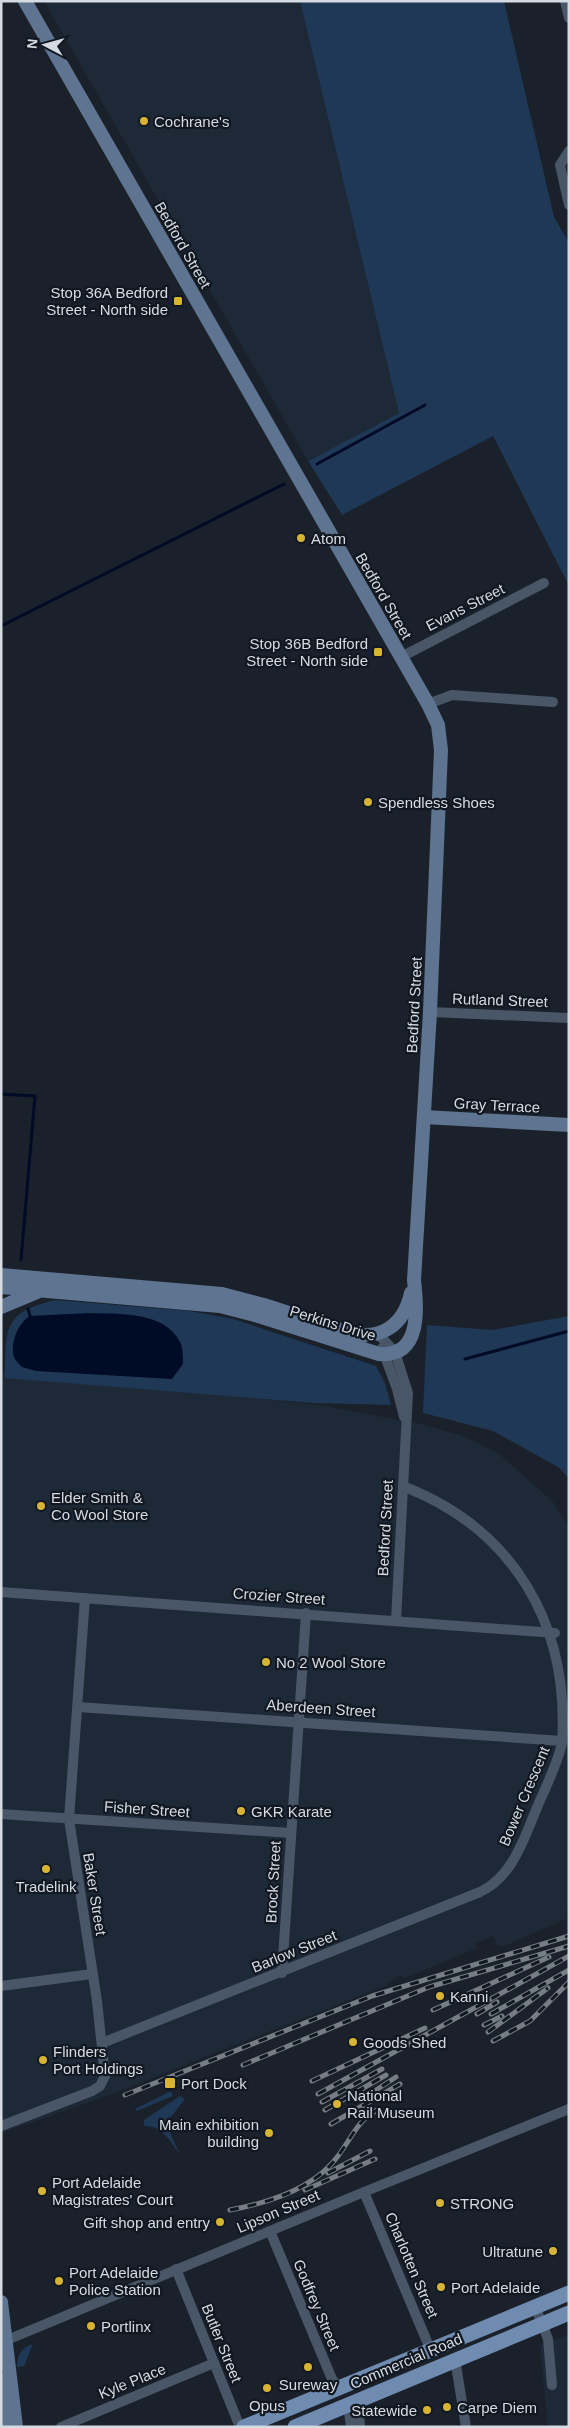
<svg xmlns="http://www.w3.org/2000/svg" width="570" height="2428" font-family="Arial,sans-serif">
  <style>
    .built { fill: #1e2938 }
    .green { fill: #1f3856 }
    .water { fill: #000b25 }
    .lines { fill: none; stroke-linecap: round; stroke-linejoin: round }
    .stream { stroke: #000b25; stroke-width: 3 }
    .street { stroke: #485667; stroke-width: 10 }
    .secondary { stroke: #5e7490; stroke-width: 14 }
    .primary { stroke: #6f8baf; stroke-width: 15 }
    .rail-casing { stroke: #767d84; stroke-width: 5 }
    .rail { stroke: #111821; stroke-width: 3; stroke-dasharray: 9; stroke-linecap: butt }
    .poi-dot { fill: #d8b434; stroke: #111821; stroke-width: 2 }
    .labels { text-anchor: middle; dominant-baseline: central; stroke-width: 4.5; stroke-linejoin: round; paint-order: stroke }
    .poi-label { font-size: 15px; fill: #d5dbe1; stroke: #111821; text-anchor: start }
    .street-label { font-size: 15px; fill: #d5dbe1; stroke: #111821 }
  </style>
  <rect width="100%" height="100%" fill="#1a212a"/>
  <g class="built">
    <polygon points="44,1 300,1 399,413 308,461"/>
    <polygon points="1,1370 325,1406 421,1424 460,1435 498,1453 553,1502 569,1527 569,1900 566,1919 504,1946 498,1946 493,1936 475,1944 477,1948 405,1978 400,1975 385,1986 215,2053 115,2093 1,2133"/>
    <polygon points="569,2335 569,2427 548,2427 540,2344"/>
  </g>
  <g class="green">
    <polygon points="300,1 504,1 554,217 569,243 569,586 493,436 342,515 308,461 399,413"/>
    <path d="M 56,1300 L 190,1311 L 233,1319 L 376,1366 L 385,1383 L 391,1405 L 314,1403 L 5,1378 C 6,1329 2,1312 56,1300 Z"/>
    <polygon points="569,1316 569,1478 558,1467 493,1431 423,1413 427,1325 493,1330"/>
    <polygon points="171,2091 173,2096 137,2111 135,2109"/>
    <path d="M 180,2096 L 185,2099 L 170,2118 L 167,2125 L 179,2153 C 170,2141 162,2125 144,2126 L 144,2120 Z"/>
    <path d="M 33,2344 L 24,2366 L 17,2367 C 17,2355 22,2347 33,2344 Z"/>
  </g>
  <path class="water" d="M 89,1313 C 118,1314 165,1311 180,1342 C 183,1347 183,1358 183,1364 L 172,1379 L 36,1371 L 22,1367 C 20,1365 15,1360 14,1357 C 10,1343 18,1323 30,1316 Z"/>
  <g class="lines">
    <g class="stream">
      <polyline points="317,464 425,405"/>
      <polyline points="1,626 284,484"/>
      <polyline points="1,1094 35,1096 21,1260"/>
      <polyline points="28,1309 30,1316"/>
      <polyline points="465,1359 569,1331"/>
    </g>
    <g class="street">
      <polyline points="565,1 569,18"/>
      <polyline points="569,151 560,165 569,205"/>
      <polyline points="401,657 544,583"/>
      <polyline points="428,704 452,695 553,702"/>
      <polyline points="430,1012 569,1018"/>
      <polyline points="378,1334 395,1352 408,1393 396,1620"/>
      <polyline points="382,1348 397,1389 404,1417"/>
      <polyline points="1,1592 555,1633"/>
      <polyline points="78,1707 562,1741"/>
      <polyline points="1,1814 291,1833"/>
      <polyline points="282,1973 306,1613"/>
      <polyline points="1,1986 92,1974"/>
      <path d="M 102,2043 L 480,1892 C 512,1877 523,1841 536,1810 C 545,1788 557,1766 562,1743 C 570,1623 512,1529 405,1487"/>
      <polyline points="1,2126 92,2091 100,2086 105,2076 97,2001 69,1819 85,1598"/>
      <polyline points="364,2192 431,2351"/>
      <polyline points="270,2231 332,2379 340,2389"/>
      <polyline points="176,2269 240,2427"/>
      <polyline points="535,2306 548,2339 552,2385"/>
      <polyline points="2,2344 7,2340 364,2192 569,2109"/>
      <polyline points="455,2359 466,2427"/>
      <polyline points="348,2404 359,2414 360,2427"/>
      <polyline points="348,2404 351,2427"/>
      <polyline points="61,2427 214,2363"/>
    </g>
    <g class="secondary">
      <polyline points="424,1117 569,1125"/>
      <path d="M 1,1275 L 222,1294 L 264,1305 L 349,1333 C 381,1341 404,1325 411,1293"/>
      <path d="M 1,1287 L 220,1306 L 255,1315 L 379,1354 C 422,1357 417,1309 414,1280 L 430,1012 L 441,750 L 438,725 L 428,704 L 25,1"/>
      <polyline points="1,1307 37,1292"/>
      <polyline points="1,2302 16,2427"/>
      <polyline points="1,2381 7,2427"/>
    </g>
    <g class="primary">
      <polyline points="244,2427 569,2293"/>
      <polyline points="295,2427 569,2313"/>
    </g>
    <g class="rail-casing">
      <g id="rail">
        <polyline points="433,2010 549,1957"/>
        <polyline points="477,2014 497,2002"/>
        <polyline points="491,2014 569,1970"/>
        <polyline points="484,2025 502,2016"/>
        <polyline points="488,2032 548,1988"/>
        <polyline points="493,2041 530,2021 569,1982"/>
        <polyline points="243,2065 429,1987 569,1946"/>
        <polyline points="312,2081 425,2028"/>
        <polyline points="318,2094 569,1956"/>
        <polyline points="125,2095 372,1996 569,1936"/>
        <polyline points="367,2096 396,2077"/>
        <polyline points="322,2102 382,2069"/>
        <polyline points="325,2110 386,2075"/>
        <polyline points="331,2124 400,2084"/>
        <polyline points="328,2173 370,2151"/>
        <polyline points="305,2190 375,2159"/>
        <path d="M 230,2210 C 268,2203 314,2189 338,2156 C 351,2139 357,2121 377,2110"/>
      </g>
    </g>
    <use href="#rail" class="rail"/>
  </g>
  <g class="poi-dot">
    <circle cx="144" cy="121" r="5"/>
    <rect x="173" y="296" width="10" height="10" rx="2.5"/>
    <circle cx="301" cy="538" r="5"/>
    <rect x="373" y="647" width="10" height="10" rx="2.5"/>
    <circle cx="368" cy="802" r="5"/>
    <circle cx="41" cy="1506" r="5"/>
    <circle cx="266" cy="1662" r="5"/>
    <circle cx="241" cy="1811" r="5"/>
    <circle cx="46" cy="1869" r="5"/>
    <circle cx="440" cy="1996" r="5"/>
    <circle cx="353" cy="2042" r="5"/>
    <circle cx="43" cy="2060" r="5"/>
    <rect x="164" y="2077" width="12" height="12" rx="2.5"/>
    <circle cx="337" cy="2104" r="5"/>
    <circle cx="269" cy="2133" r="5"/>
    <circle cx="42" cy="2191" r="5"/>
    <circle cx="440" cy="2203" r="5"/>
    <circle cx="220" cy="2222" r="5"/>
    <circle cx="553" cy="2251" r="5"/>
    <circle cx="59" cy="2281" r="5"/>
    <circle cx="441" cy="2287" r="5"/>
    <circle cx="91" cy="2326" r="5"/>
    <circle cx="308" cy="2367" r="5"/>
    <circle cx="267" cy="2388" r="5"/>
    <circle cx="447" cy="2407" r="5"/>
    <circle cx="427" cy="2410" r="5"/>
  </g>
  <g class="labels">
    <g class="poi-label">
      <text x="154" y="121">Cochrane's</text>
      <text x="168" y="292" text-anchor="end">Stop 36A Bedford<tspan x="168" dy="17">Street - North side</tspan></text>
      <text x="311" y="538">Atom</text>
      <text x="368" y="643" text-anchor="end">Stop 36B Bedford<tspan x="368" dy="17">Street - North side</tspan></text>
      <text x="378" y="802">Spendless Shoes</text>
      <text x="51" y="1497">Elder Smith &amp;<tspan x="51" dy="17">Co Wool Store</tspan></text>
      <text x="276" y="1662">No 2 Wool Store</text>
      <text x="251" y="1811">GKR Karate</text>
      <text x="46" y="1886" text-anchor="middle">Tradelink</text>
      <text x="450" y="1996">Kanni</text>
      <text x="363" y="2042">Goods Shed</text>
      <text x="53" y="2051">Flinders<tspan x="53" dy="17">Port Holdings</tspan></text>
      <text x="181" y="2083">Port Dock</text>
      <text x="347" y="2095">National<tspan x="347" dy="17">Rail Museum</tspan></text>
      <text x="259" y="2124" text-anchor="end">Main exhibition<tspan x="259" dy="17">building</tspan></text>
      <text x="52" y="2182">Port Adelaide<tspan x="52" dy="17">Magistrates' Court</tspan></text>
      <text x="450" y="2203">STRONG</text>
      <text x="210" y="2222" text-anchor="end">Gift shop and entry</text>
      <text x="543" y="2251" text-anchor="end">Ultratune</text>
      <text x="69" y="2272">Port Adelaide<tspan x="69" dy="17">Police Station</tspan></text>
      <text x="451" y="2287">Port Adelaide</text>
      <text x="101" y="2326">Portlinx</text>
      <text x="308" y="2384" text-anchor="middle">Sureway</text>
      <text x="267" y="2405" text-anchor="middle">Opus</text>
      <text x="457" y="2407">Carpe Diem</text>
      <text x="417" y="2410" text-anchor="end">Statewide</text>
    </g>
    <g class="street-label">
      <text transform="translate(183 245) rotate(60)">Bedford Street</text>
      <text transform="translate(384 596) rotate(60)">Bedford Street</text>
      <text transform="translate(465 607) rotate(-27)">Evans Street</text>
      <text transform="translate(500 1000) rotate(2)">Rutland Street</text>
      <text transform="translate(414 1005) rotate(-87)">Bedford Street</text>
      <text transform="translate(497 1105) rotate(3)">Gray Terrace</text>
      <text transform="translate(333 1323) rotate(17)">Perkins Drive</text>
      <text transform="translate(385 1528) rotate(-87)">Bedford Street</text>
      <text transform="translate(279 1596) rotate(4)">Crozier Street</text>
      <text transform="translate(321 1708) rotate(4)">Aberdeen Street</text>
      <text transform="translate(524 1796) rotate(-67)">Bower Crescent</text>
      <text transform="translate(147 1809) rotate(4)">Fisher Street</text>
      <text transform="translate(273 1882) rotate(-87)">Brock Street</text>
      <text transform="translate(95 1894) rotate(81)">Baker Street</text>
      <text transform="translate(294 1951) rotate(-22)">Barlow Street</text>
      <text transform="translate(278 2211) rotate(-23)">Lipson Street</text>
      <text transform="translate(412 2265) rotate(67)">Charlotten Street</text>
      <text transform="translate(317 2305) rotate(67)">Godfrey Street</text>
      <text transform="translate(222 2343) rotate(68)">Butler Street</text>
      <text transform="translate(406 2361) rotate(-23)">Commercial Road</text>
      <text transform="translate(132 2381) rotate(-22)">Kyle Place</text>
    </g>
  </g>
  <rect width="570" height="2428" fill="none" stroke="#d5dbe1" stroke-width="5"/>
  <g transform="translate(45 45) rotate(276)" stroke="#111821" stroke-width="4" paint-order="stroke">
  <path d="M0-4L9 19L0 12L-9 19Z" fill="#d5dbe1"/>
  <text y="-8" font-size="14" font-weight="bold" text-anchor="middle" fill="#d5dbe1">N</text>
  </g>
</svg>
